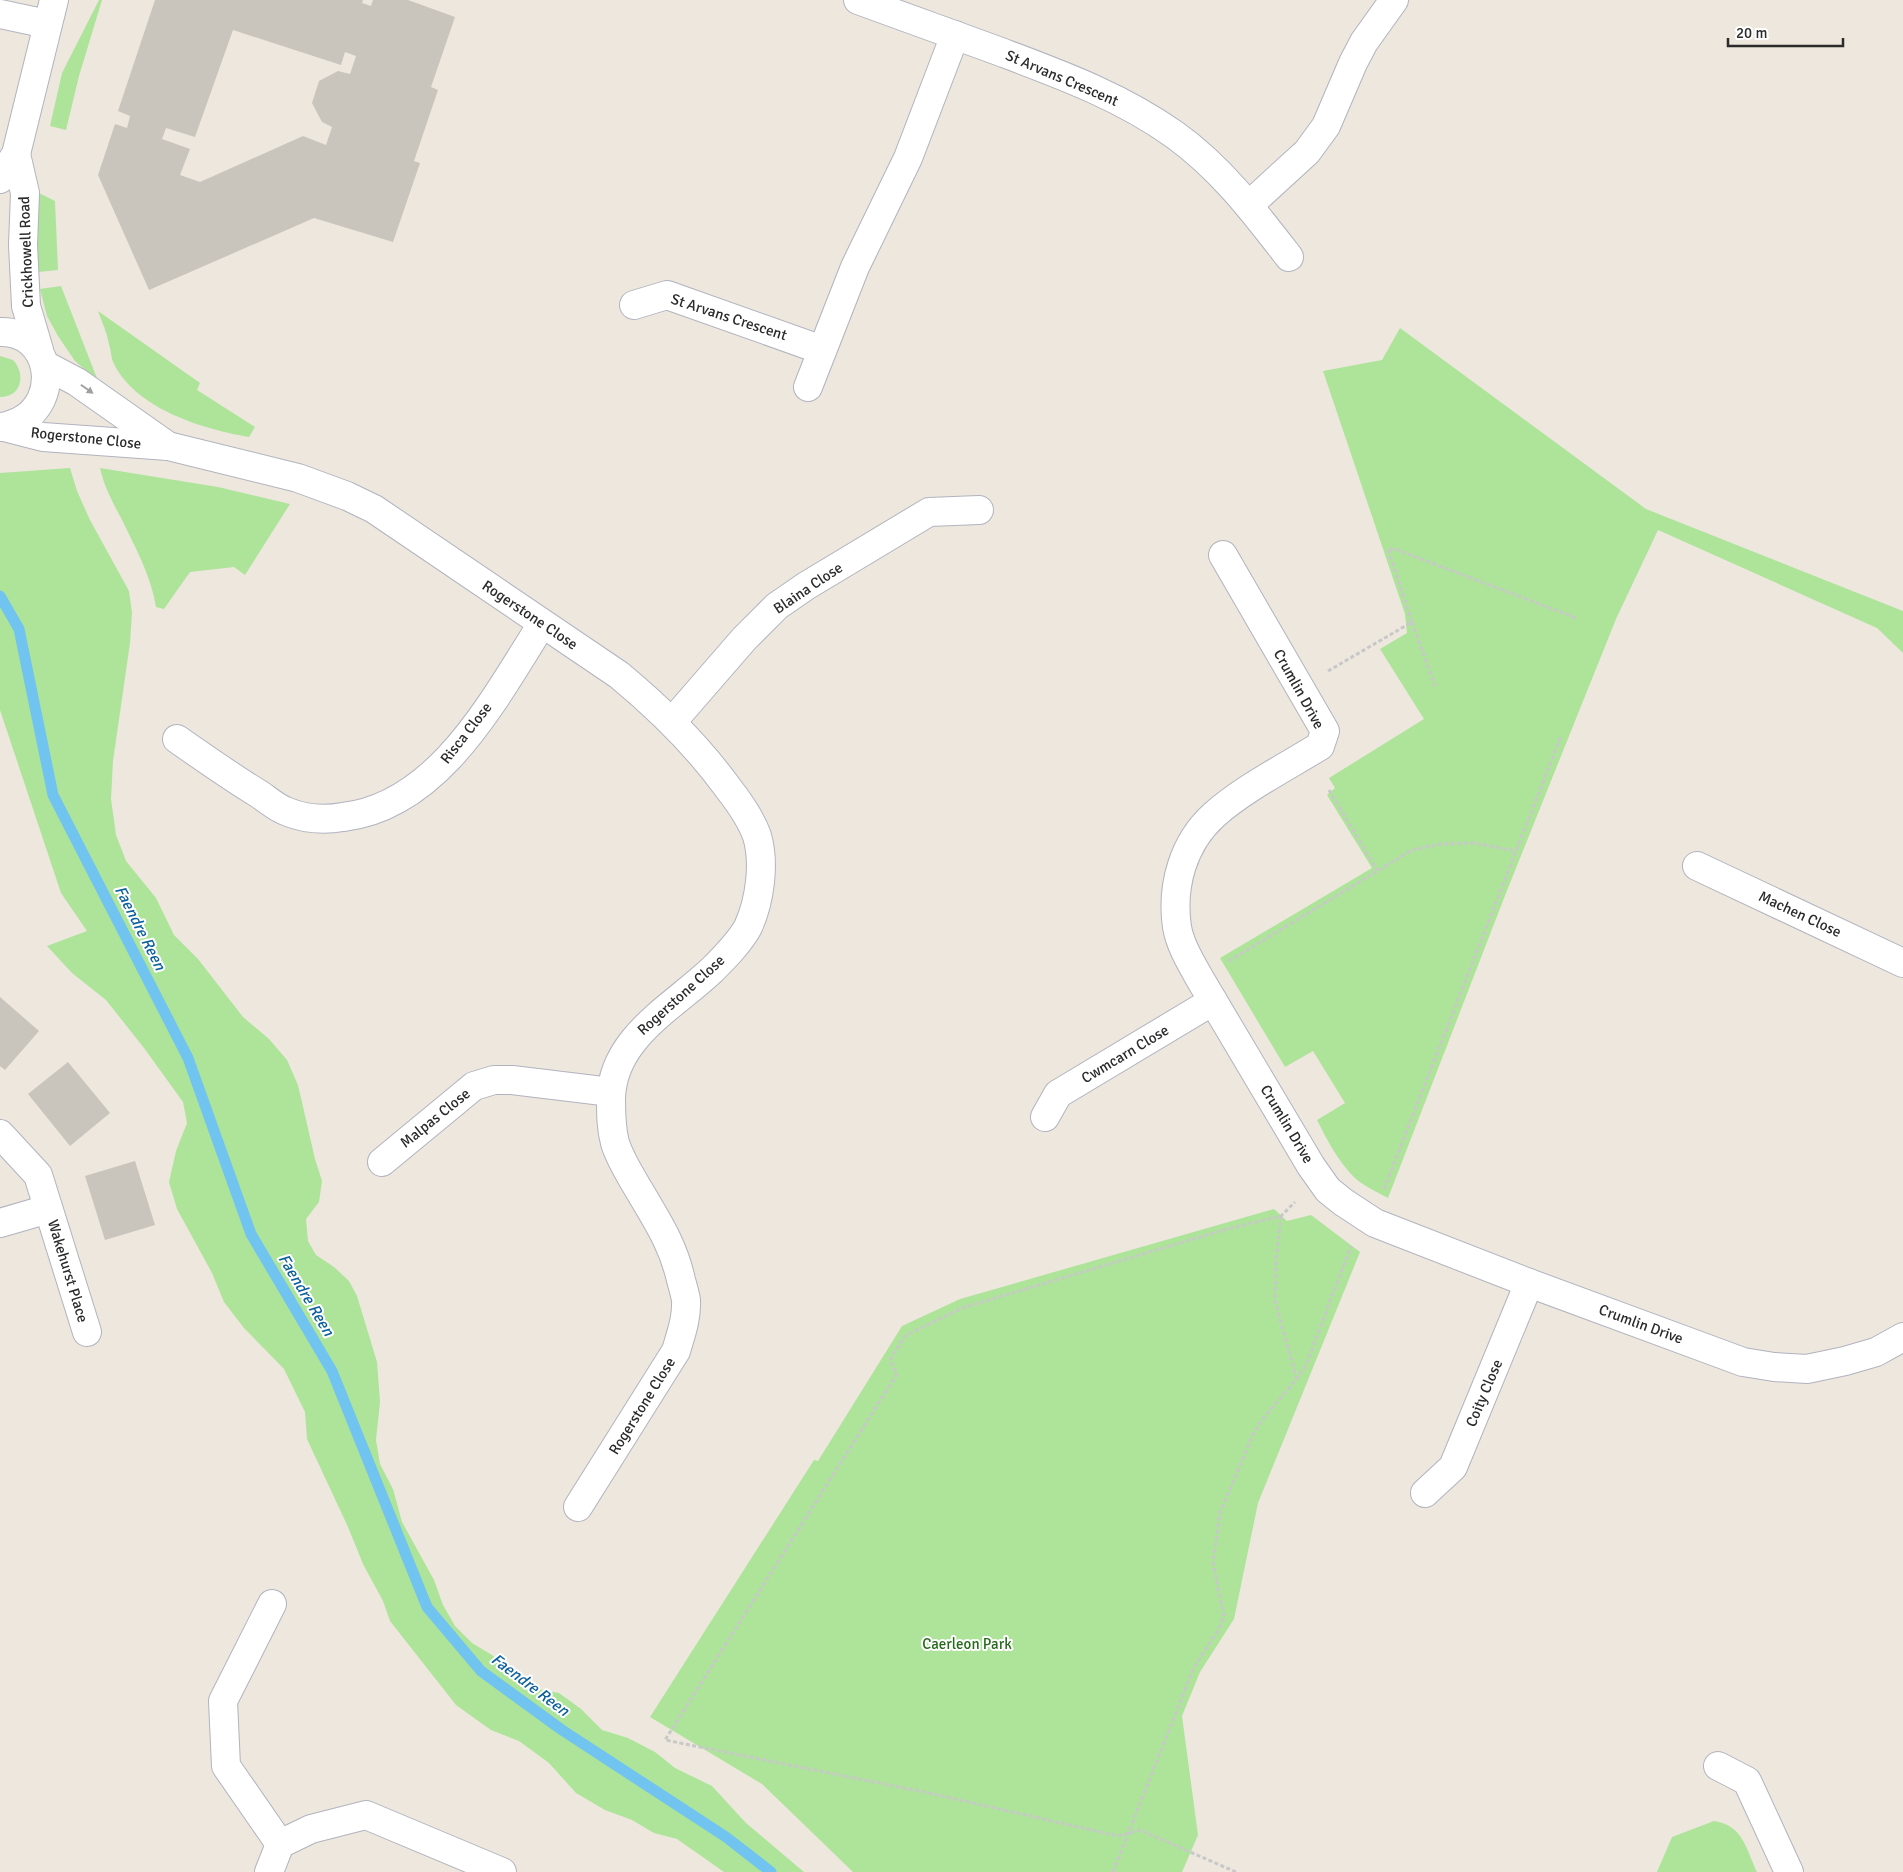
<svg xmlns="http://www.w3.org/2000/svg" width="1903" height="1872" font-family="Signika,sans-serif">
  <style>
    .green { fill: #ade49a }
    .lines { fill: none; stroke-linecap: round; stroke-linejoin: round }
    .stream { stroke: #70c4ef; stroke-width: 11 }
    .building { fill: #c9c5bc; fill-rule: evenodd }
    .minor-casing { stroke: #b1b3bf; stroke-width: 30 }
    .path { stroke: #c8c8c8; stroke-width: 3; stroke-dasharray: 4 2.5; stroke-linecap: butt }
    .minor { stroke: #fff; stroke-width: 28 }
    .oneway { fill: #a0a0a0 }
    .labels { text-anchor: middle; dominant-baseline: central; stroke-width: 4; stroke-linejoin: round; paint-order: stroke }
    .street-label { font-size: 15px; fill: #2b2b2b; stroke: #fff }
    .park-label { font-size: 15px; fill: #25691a; stroke: #fff }
    .water-label { font-size: 16px; font-style: italic; fill: #0d619d; stroke: #fff }
  </style>
  <rect width="100%" height="100%" fill="#ede7dd"/>
  <g class="green">
    <polygon points="99,0 102,0 79,76 66,130 50,126 62,73"/>
    <polygon points="39,193 55,201 58,270 38,272 37,235"/>
    <polygon points="61,286 98,381 75,361 58,336 47,316 40,289"/>
    <path d="M 98,311 L 200,383 L 197,390 L 255,427 L 249,437 C 203,429 135,409 113,362 C 111,357 111,350 109,344 C 107,333 102,322 98,311 Z"/>
    <path d="M 1400,328 L 1646,509 L 1903,611 L 1903,653 L 1877,628 L 1658,530 L 1616,619 L 1506,893 L 1388,1198 C 1375,1191 1361,1185 1351,1174 C 1337,1159 1326,1138 1317,1120 L 1345,1103 L 1313,1051 L 1285,1067 L 1220,958 L 1372,868 L 1327,795 L 1335,788 L 1329,778 L 1424,719 L 1380,649 L 1407,633 L 1405,614 L 1323,371 L 1382,360 Z"/>
    <path d="M 0,356 L 13,360 C 26,374 22,397 0,397 Z"/>
    <polygon points="70,468 77,491 90,520 129,591 132,613 130,643 113,761 111,799 116,835 126,861 156,898 174,935 198,959 243,1017 269,1039 287,1060 298,1085 315,1159 322,1181 319,1202 306,1219 308,1241 316,1255 334,1267 349,1281 357,1296 377,1362 380,1402 376,1440 380,1464 393,1489 402,1522 434,1580 443,1605 455,1626 472,1643 492,1655 517,1678 538,1689 559,1693 581,1709 602,1730 628,1738 655,1752 675,1768 712,1786 746,1823 804,1872 724,1872 677,1839 654,1833 632,1820 605,1810 576,1793 549,1763 519,1741 491,1730 456,1705 390,1621 383,1601 363,1564 348,1527 307,1439 305,1412 284,1369 244,1328 224,1302 212,1273 177,1209 169,1182 176,1151 187,1123 183,1102 144,1048 106,1000 72,973 47,946 87,931 61,893 0,710 0,473"/>
    <path d="M 100,468 L 218,487 L 290,504 L 245,575 L 234,567 L 190,572 L 164,609 L 156,607 C 151,575 135,547 121,518 C 112,501 104,486 100,468 Z"/>
    <polygon points="1274,1209 1287,1221 1311,1215 1360,1252 1258,1503 1234,1619 1200,1672 1182,1716 1198,1835 1182,1872 853,1872 762,1784 650,1717 814,1460 818,1461 902,1326 960,1299"/>
    <path d="M 1714,1821 C 1743,1825 1746,1849 1757,1872 L 1657,1872 L 1672,1837 Z"/>
  </g>
  <g class="lines">
    <polyline class="stream" points="0,596 19,629 53,795 188,1058 251,1234 332,1371 427,1607 481,1671 562,1730 726,1837 771,1872"/>
  </g>
  <g class="building">
    <path d="M 155,0 L 363,0 L 362,3 L 371,6 L 373,0 L 408,0 L 455,17 L 431,87 L 438,90 L 414,161 L 420,163 L 393,242 L 314,218 L 149,290 L 98,175 L 115,124 L 127,128 L 130,116 L 118,111 ZM 233,30 L 341,65 L 345,52 L 356,56 L 350,74 L 338,71 L 319,81 L 312,103 L 322,122 L 332,127 L 326,145 L 303,136 L 200,182 L 180,175 L 190,149 L 162,139 L 166,128 L 195,137 Z"/>
    <polygon points="0,997 39,1031 5,1070 0,1066"/>
    <polygon points="68,1062 110,1113 70,1146 28,1094"/>
    <polygon points="135,1161 155,1225 105,1240 85,1176"/>
  </g>
  <g class="lines">
    <g class="minor-casing">
      <g id="minor">
        <path d="M 858,0 C 906,17 953,35 1001,52 C 1062,75 1122,97 1175,135 C 1221,168 1255,213 1289,257"/>
        <polyline points="0,14 47,24"/>
        <polyline points="16,154 25,193 23,245 26,306 39,350"/>
        <polyline points="0,179 16,154 54,0"/>
        <polyline points="1249,205 1307,152 1326,126 1353,63 1364,42 1394,0"/>
        <polyline points="634,305 667,295 822,350"/>
        <path d="M 0,332 C 51,330 63,401 18,422 C 12,424 7,427 0,427"/>
        <polyline points="45,365 77,382 168,446"/>
        <polyline points="808,387 855,267 908,158 955,35"/>
        <path d="M 4,427 L 43,437 L 168,446 L 298,478 L 347,496 L 374,509 L 619,675 C 660,709 697,745 728,788 C 739,802 751,819 757,836 C 765,863 760,901 748,927 C 740,942 724,958 712,970 C 673,1007 612,1038 611,1099 C 611,1114 611,1128 615,1143 C 620,1159 630,1175 639,1190 C 657,1221 673,1244 681,1280 C 683,1287 685,1294 686,1300 C 687,1318 681,1334 676,1351 L 578,1507"/>
        <path d="M 1223,555 L 1325,731 L 1320,746 C 1286,767 1243,789 1214,815 C 1183,843 1171,886 1177,927 C 1180,945 1191,963 1200,979 L 1311,1166 L 1328,1190 L 1343,1202 L 1375,1223 L 1529,1283 L 1743,1362 L 1774,1367 L 1807,1369 L 1845,1361 L 1876,1352 L 1903,1337"/>
        <polyline points="672,722 744,639 777,606 806,586 929,512 979,510"/>
        <path d="M 177,739 C 204,758 231,777 259,794 C 268,800 278,809 288,812 C 305,819 325,820 343,817 C 440,806 495,697 542,624"/>
        <polyline points="1697,866 1903,963"/>
        <polyline points="1045,1117 1058,1094 1213,1001"/>
        <polyline points="0,1134 38,1175 87,1332"/>
        <polyline points="382,1162 474,1086 494,1080 512,1080 611,1092"/>
        <polyline points="0,1223 48,1209"/>
        <polyline points="1425,1493 1453,1467 1529,1283"/>
        <polyline points="1718,1766 1747,1781 1789,1872"/>
        <polyline points="280,1844 311,1829 366,1815 502,1872"/>
        <polyline points="269,1872 280,1844 226,1766 223,1701 272,1604"/>
      </g>
    </g>
    <g class="path">
      <polyline points="1412,622 1435,686"/>
      <polyline points="1328,671 1412,622 1388,549 1395,549 1576,618"/>
      <polyline points="1329,790 1377,870"/>
      <polyline points="1229,961 1412,850 1441,844 1474,843 1516,851"/>
      <polyline points="1384,1189 1561,736"/>
      <polyline points="1281,1216 1276,1259 1275,1301 1297,1380"/>
      <path d="M 1113,1872 L 1194,1667 L 1219,1629 L 1224,1617 L 1213,1562 L 1218,1528 L 1220,1513 L 1254,1432 C 1269,1408 1291,1389 1306,1365 L 1351,1246"/>
      <polyline points="1236,1872 1140,1830 1118,1836 929,1793 665,1740 897,1374 890,1360 905,1336 962,1308 1227,1229 1281,1216 1295,1202"/>
    </g>
    <use href="#minor" class="minor"/>
  </g>
  <defs><path id="oneway-solid" d="M-6-.8H1V-3.2L6.5 0L1 3.2V.8H-6Z" transform="scale(1.25)"/></defs>
  <use class="oneway" href="#oneway-solid" transform="translate(87 389) rotate(35)"/>
  <g class="labels">
    <g class="street-label">
      <text transform="translate(1062 78) rotate(23)">St Arvans Crescent</text>
      <text transform="translate(26 252) rotate(-92)">Crickhowell Road</text>
      <text transform="translate(729 317) rotate(18)">St Arvans Crescent</text>
      <text transform="translate(86 438) rotate(6)">Rogerstone Close</text>
      <text transform="translate(808 588) rotate(-34)">Blaina Close</text>
      <text transform="translate(530 615) rotate(34)">Rogerstone Close</text>
      <text transform="translate(1299 689) rotate(61)">Crumlin Drive</text>
      <text transform="translate(466 733) rotate(-52)">Risca Close</text>
      <text transform="translate(1800 914) rotate(25)">Machen Close</text>
      <text transform="translate(681 995) rotate(-42)">Rogerstone Close</text>
      <text transform="translate(1125 1054) rotate(-31)">Cwmcarn Close</text>
      <text transform="translate(435 1118) rotate(-39)">Malpas Close</text>
      <text transform="translate(1287 1124) rotate(59)">Crumlin Drive</text>
      <text transform="translate(68 1271) rotate(73)">Wakehurst Place</text>
      <text transform="translate(1641 1324) rotate(20)">Crumlin Drive</text>
      <text transform="translate(1484 1393) rotate(-67)">Coity Close</text>
      <text transform="translate(642 1406) rotate(-58)">Rogerstone Close</text>
    </g>
    <g class="park-label">
      <text x="967" y="1644">Caerleon Park</text>
    </g>
    <g class="water-label">
      <text transform="translate(140 928) rotate(63)">Faendre Reen</text>
      <text transform="translate(306 1295) rotate(59)">Faendre Reen</text>
      <text transform="translate(530 1685) rotate(37)">Faendre Reen</text>
    </g>
  </g>
  <path d="M1728 38v8h115v-8" fill="none" stroke="#2b2b2b" stroke-width="2.5"/>
  <text x="1736" y="38" font-size="15" fill="#2b2b2b" stroke="#ffffff" stroke-width="4" paint-order="stroke">20 m</text>
</svg>
